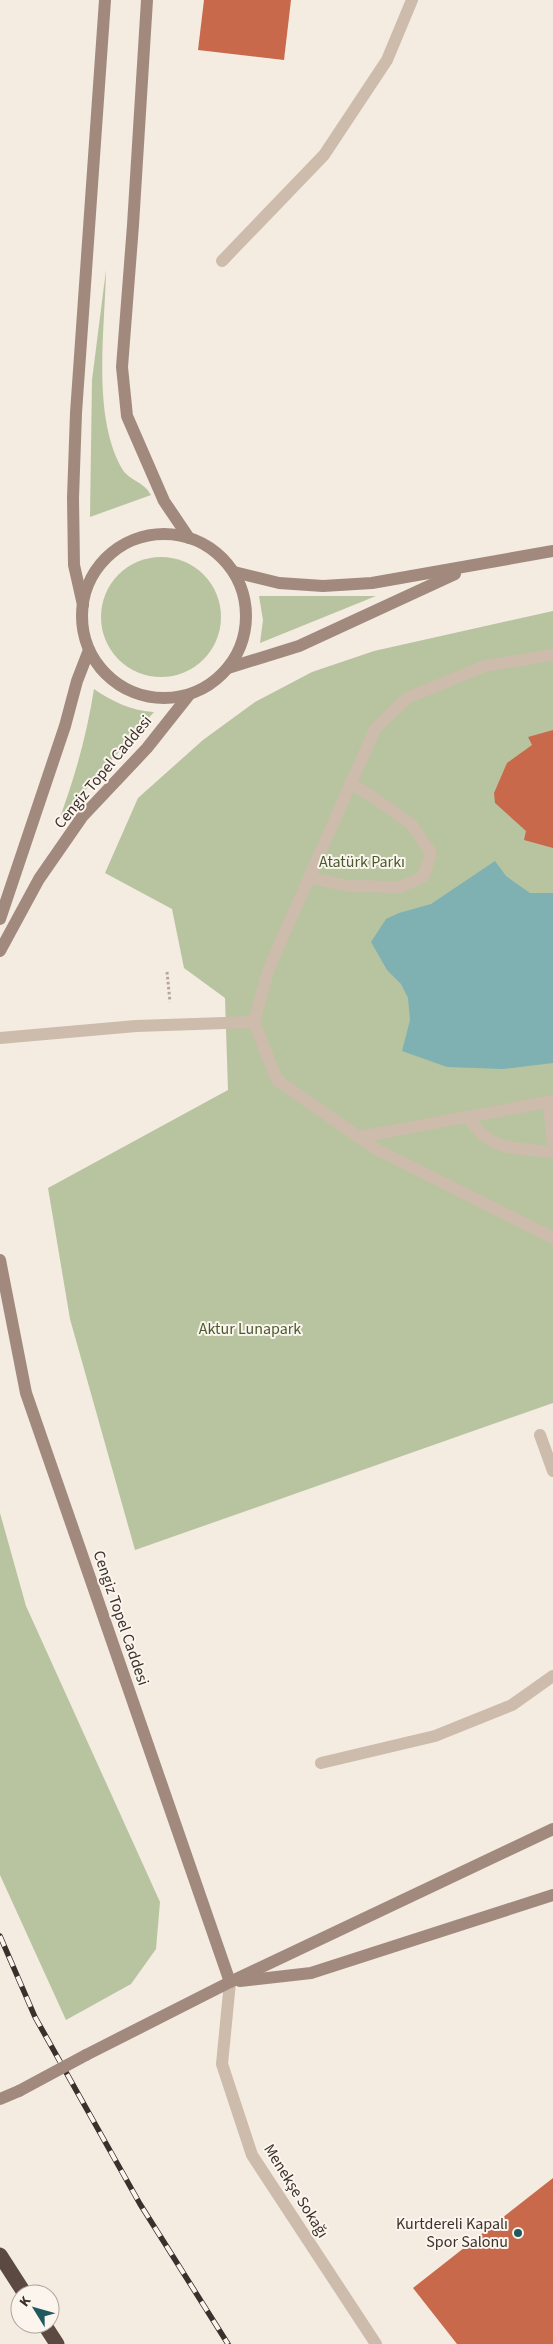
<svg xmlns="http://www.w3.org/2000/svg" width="553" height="2344" font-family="'Source Sans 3',sans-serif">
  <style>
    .green { fill: #b8c4a0 }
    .water { fill: #7fb0b2 }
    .building { fill: #c8694b }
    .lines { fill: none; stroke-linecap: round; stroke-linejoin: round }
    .path { stroke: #b9a596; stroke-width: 3; stroke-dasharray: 2.5 2.5; stroke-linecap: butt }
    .lane { stroke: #cdbbac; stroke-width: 12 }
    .street { stroke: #cdbbac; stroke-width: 12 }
    .secondary { stroke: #a18a7d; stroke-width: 12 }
    .highway { stroke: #5c4a42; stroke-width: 15 }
    .rail-casing { stroke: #3b302b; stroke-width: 5.5 }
    .rail { stroke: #fbf5ee; stroke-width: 4; stroke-dasharray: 11; stroke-linecap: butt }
    .secondary-bridge { stroke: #a18a7d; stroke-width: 12 }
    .poi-dot { fill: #1f5a5e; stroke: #fbf5ee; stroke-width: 2 }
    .labels { text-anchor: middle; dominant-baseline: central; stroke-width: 4; stroke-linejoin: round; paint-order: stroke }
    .street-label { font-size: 16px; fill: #3b302b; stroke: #fbf5ee }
    .park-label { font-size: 16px; fill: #4a5a2e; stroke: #fbf5ee }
    .poi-label { font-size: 16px; fill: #3b302b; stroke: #fbf5ee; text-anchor: end }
  </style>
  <rect width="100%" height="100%" fill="#f4ebe1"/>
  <g class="green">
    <path d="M 106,270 C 105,330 92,413 121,467 C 129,482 143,480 151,495 L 90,517 L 92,380 Z"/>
    <circle cx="161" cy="617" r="60"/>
    <polygon points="259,596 376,596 260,643 263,620"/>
    <polygon points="553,611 553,1403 135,1550 70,1319 48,1188 228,1090 225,998 184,968 172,909 105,873 138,798 203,740 255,702 312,672 374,651"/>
    <path d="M 94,689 C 111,701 132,711 154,712 L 59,820 C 75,777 87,734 94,689 Z"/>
    <polygon points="0,1513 26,1606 160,1902 156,1949 131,1984 66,2020 0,1875"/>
  </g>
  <polygon class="water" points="495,861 506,876 530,893 553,893 553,1063 503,1069 447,1067 402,1051 410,1020 408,998 401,984 387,970 371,942 386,919 399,913 431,904"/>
  <g class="building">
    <polygon points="204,0 291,0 284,60 198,50"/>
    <polygon points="553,730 553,848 524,840 526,831 495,803 494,793 507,763 532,745 528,737"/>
    <polygon points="553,2178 553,2344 457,2344 413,2288"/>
  </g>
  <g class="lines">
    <polyline class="path" points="167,972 170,1002"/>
    <g class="lane">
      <polyline points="540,1435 553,1471"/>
      <polyline points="321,1763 435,1736 512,1705 553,1676"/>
    </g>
    <g class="street">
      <polyline points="222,261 324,155 387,60 412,0"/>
      <polyline points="553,655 485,666 407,698 375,729 269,968 254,1022 277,1080 376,1149 553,1238"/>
      <polyline points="309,877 347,886 400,887 423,877 431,853 412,825 373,797 350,783"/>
      <polyline points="0,1038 136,1026 254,1022"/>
      <polyline points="549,1102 553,1144"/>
      <path d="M 468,1117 C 490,1152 516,1148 553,1152"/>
      <polyline points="359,1137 553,1101"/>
      <polyline points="230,1982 222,2064 252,2155 376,2344"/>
    </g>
    <g class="secondary">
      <polyline points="147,0 133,225 122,367 127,416 164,501 189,538"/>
      <circle cx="164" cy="616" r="82"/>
      <polyline points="234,572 279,583 323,586 372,583 553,551"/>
      <polyline points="83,605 74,565 73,498 76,413 105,0"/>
      <polyline points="228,668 299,646 455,574"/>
      <polyline points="0,919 65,726 77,681 89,650"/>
      <polyline points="0,951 39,879 82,817 147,748 189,695"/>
      <polyline points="0,1260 26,1393 230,1982"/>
      <polyline points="240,1981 311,1973 553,1895"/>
      <polyline points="86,2055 230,1982 553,1829"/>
      <polyline points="0,2099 19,2091"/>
    </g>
    <g class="highway">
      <polyline points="0,2255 25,2294"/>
      <polyline points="44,2324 57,2344"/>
    </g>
    <g class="rail-casing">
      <polyline id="rail" points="0,1936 35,2017 140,2204 228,2344"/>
    </g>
    <use href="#rail" class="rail"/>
    <polyline class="secondary-bridge" points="19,2091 86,2055"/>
  </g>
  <circle class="poi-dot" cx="518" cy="2233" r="5"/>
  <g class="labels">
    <g class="street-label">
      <text transform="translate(103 772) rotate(-50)">Cengiz Topel Caddesi</text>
      <text transform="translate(121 1618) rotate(71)">Cengiz Topel Caddesi</text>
      <text transform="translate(296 2191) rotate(58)">Menekşe Sokağı</text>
    </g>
    <g class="park-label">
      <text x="362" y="862">Atatürk Parkı</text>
      <text x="250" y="1329">Aktur Lunapark</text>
    </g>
    <g class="poi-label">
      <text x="508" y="2224">Kurtdereli Kapalı<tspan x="508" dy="18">Spor Salonu</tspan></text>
    </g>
  </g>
  <g transform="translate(35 2309) rotate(307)"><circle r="24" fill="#fbf5ee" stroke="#aea6a0"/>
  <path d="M0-4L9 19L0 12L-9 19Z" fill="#1f5a5e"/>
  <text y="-8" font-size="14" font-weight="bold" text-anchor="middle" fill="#3b302b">K</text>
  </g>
</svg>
